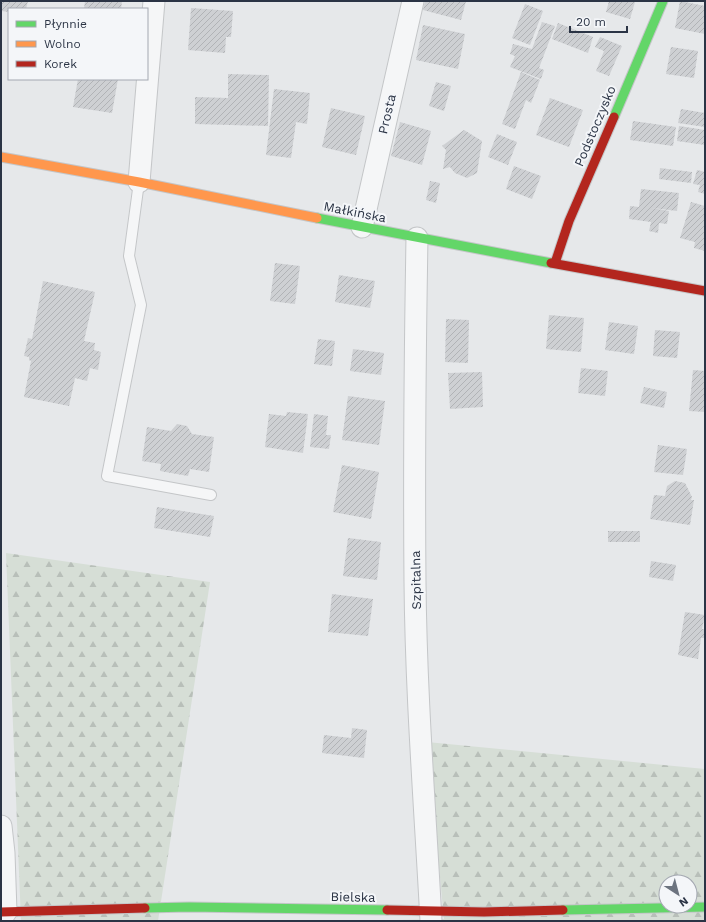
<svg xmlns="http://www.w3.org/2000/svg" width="706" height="922" font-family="'Work Sans',sans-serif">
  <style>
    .forest { fill: url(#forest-firs); fill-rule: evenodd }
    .building { fill: url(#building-hatch) }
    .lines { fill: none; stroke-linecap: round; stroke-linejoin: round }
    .lane-casing { stroke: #c4c6c8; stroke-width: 12 }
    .street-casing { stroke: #c4c6c8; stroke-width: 23 }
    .fast-casing { stroke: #c4c6c8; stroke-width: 11 }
    .slow-casing { stroke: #c4c6c8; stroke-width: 11 }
    .jam-casing { stroke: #c4c6c8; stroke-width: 11 }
    .lane { stroke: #f5f6f7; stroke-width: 10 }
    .street { stroke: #f5f6f7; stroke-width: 21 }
    .fast { stroke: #63d668; stroke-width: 9 }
    .slow { stroke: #ff974d; stroke-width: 9 }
    .jam { stroke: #b3261e; stroke-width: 9 }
    .labels { text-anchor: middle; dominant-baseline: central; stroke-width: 4; stroke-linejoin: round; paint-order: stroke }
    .street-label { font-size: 13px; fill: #2b3445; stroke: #f4f6f9 }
  </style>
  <defs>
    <pattern id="forest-firs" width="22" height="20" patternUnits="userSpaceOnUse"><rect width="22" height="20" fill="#d6ded6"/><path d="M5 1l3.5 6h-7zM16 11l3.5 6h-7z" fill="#b8bfb9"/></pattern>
    <pattern id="building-hatch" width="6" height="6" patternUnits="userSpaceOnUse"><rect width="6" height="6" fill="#ced0d3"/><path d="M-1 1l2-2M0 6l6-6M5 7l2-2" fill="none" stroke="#b1b3b6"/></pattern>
  </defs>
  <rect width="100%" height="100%" fill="#e6e8ea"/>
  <g class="forest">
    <polygon points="6,553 210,582 158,921 21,921"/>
    <path d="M 427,742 L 705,769 L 705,921 L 348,921 L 444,919 ZM 666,882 L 690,882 L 690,906 L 666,906 Z"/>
  </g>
  <g class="building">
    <polygon points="1,1 28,1 26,9 9,9 9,12 1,11"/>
    <polygon points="85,1 122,1 121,9 84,9"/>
    <polygon points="425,1 466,1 461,20 423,10"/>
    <polygon points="609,1 630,1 635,2 630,19 606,12"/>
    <polygon points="680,1 705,6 705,34 675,28"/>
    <polygon points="525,4 543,11 530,45 512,38"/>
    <polygon points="191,8 233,11 231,37 226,37 225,53 188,50"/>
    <polygon points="542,22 555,26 539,68 544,70 541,79 510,67 515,56 510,54 513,44 532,49"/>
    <polygon points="558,23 593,37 588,53 552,39"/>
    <polygon points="423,25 465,34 458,69 416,60"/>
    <polygon points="600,37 622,46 609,76 596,71 604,51 595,47"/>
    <polygon points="671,47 698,51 694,78 666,74"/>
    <polygon points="521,72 540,80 531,103 526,100 515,129 502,124"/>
    <polygon points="228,74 269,75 268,126 195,124 195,97 228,98"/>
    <polygon points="78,79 118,79 112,113 73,107"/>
    <polygon points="436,82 451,86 444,111 429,106"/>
    <polygon points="274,89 310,93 307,124 296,122 291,158 266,155"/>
    <polygon points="550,98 583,110 569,147 536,135"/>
    <polygon points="331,108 365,116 356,155 322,147"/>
    <polygon points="681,109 705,113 705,127 678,123"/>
    <polygon points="633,121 676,127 673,146 630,140"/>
    <polygon points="400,122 431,131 422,165 391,156"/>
    <polygon points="679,126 705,130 705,145 677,141"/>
    <polygon points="464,130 482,141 477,173 467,178 455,173 450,167 443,169 446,150 442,146"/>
    <polygon points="497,134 517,142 508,165 488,157"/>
    <polygon points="514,166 541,176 532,199 506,189"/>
    <polygon points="660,168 692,172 691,183 659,179"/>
    <polygon points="697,170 705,172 705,194 698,192 700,185 693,184"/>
    <polygon points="430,181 440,183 436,203 426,200"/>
    <polygon points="641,189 679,193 677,211 652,208 669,211 667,224 659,223 658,233 649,231 651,222 629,219 630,206 639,207"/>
    <polygon points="691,202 705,206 705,251 694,248 695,242 680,238"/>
    <polygon points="275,263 300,266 295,304 270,301"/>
    <polygon points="339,275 375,281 370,308 335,302"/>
    <polygon points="43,281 95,292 84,341 95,343 94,350 101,352 98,370 90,368 87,381 75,378 69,406 24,397 31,361 29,360 29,357 24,356 28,338 32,339"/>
    <polygon points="549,315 584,318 581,352 546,349"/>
    <polygon points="446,319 469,320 468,363 445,362"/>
    <polygon points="609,322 638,326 634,354 605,350"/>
    <polygon points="655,330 680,332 677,358 653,356"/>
    <polygon points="318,339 335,341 332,366 314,364"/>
    <polygon points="353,349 384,353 381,375 350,371"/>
    <polygon points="581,368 608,371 605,396 578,393"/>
    <polygon points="693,370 705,371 705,412 689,411"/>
    <polygon points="482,372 483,407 450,409 448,373"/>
    <polygon points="644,387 667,392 664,408 640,403"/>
    <polygon points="348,396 385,401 379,445 342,440"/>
    <polygon points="287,412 308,414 303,453 265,447 269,414 286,416"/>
    <polygon points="314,414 328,416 326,435 331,435 329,449 310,447"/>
    <polygon points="177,424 187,426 192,434 214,437 209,472 190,469 188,476 160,471 161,464 142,461 147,427 171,431"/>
    <polygon points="658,445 687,449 683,475 654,472"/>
    <polygon points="342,465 379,472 371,519 333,512"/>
    <polygon points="675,481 685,483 692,497 691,500 694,500 690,525 650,519 654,495 665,496 667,486"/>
    <polygon points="157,507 214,516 210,537 154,528"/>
    <rect x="608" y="531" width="32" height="11"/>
    <polygon points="348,538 381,542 377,580 343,576"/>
    <polygon points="651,561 676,565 673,581 649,577"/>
    <polygon points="332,594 373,599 368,636 328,632"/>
    <polygon points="685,612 705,615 702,629 705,629 705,638 701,638 698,659 678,655"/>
    <polygon points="352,728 367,730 364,758 322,753 324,735 351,738"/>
  </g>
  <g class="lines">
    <g class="lane-casing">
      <polyline id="lane" points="139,182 129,256 141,305 107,476 211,495"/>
    </g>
    <g class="street-casing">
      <g id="street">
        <polyline points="139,182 154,1"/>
        <polyline points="362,227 413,1"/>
        <path d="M 417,238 C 415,353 414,467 415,582 C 416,695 425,808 431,921"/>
        <polyline points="1,826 4,853 6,912"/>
      </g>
    </g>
    <g class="fast-casing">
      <g id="fast">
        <polyline points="614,117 663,1"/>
        <polyline points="317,218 551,263"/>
        <polyline points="145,908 189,907 387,910"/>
        <polyline points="563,910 705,907"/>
      </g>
    </g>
    <g class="slow-casing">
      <polyline id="slow" points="1,157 139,182 317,218"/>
    </g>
    <g class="jam-casing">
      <g id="jam">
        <polyline points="551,263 705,291"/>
        <polyline points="555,263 569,221 614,117"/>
        <polyline points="387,910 484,912 563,910"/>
        <polyline points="1,912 145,908"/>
      </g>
    </g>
    <use href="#lane" class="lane"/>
    <use href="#street" class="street"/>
    <use href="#fast" class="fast"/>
    <use href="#slow" class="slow"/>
    <use href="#jam" class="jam"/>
  </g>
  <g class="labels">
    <g class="street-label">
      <text transform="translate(387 114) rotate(-77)">Prosta</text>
      <text transform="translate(595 126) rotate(-67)">Podstoczysko</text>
      <text transform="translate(355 212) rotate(11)">Małkińska</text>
      <text transform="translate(416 580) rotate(-91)">Szpitalna</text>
      <text transform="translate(353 897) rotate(1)">Bielska</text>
    </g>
  </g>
  <rect width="706" height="922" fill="none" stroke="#2b3445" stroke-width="4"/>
  <rect x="8" y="8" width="140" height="72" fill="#f4f6f9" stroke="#a4a8b1"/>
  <rect x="16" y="21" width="20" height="6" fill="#63d668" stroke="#a4a8b1"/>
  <text x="44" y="28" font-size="12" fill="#2b3445">Płynnie</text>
  <rect x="16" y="41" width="20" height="6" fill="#ff974d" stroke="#a4a8b1"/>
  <text x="44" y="48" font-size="12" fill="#2b3445">Wolno</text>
  <rect x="16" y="61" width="20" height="6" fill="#b3261e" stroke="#a4a8b1"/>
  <text x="44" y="68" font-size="12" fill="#2b3445">Korek</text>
  <g transform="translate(678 894) rotate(144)"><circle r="19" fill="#f4f6f9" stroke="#a4a8b1"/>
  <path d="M0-3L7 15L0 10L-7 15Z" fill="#6c737f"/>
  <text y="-6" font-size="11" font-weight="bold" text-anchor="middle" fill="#2b3445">N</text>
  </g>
  <path d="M570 26v6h57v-6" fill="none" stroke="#2b3445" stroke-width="2"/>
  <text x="576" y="26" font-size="12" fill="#2b3445" stroke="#f4f6f9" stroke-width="3" paint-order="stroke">20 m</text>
</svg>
